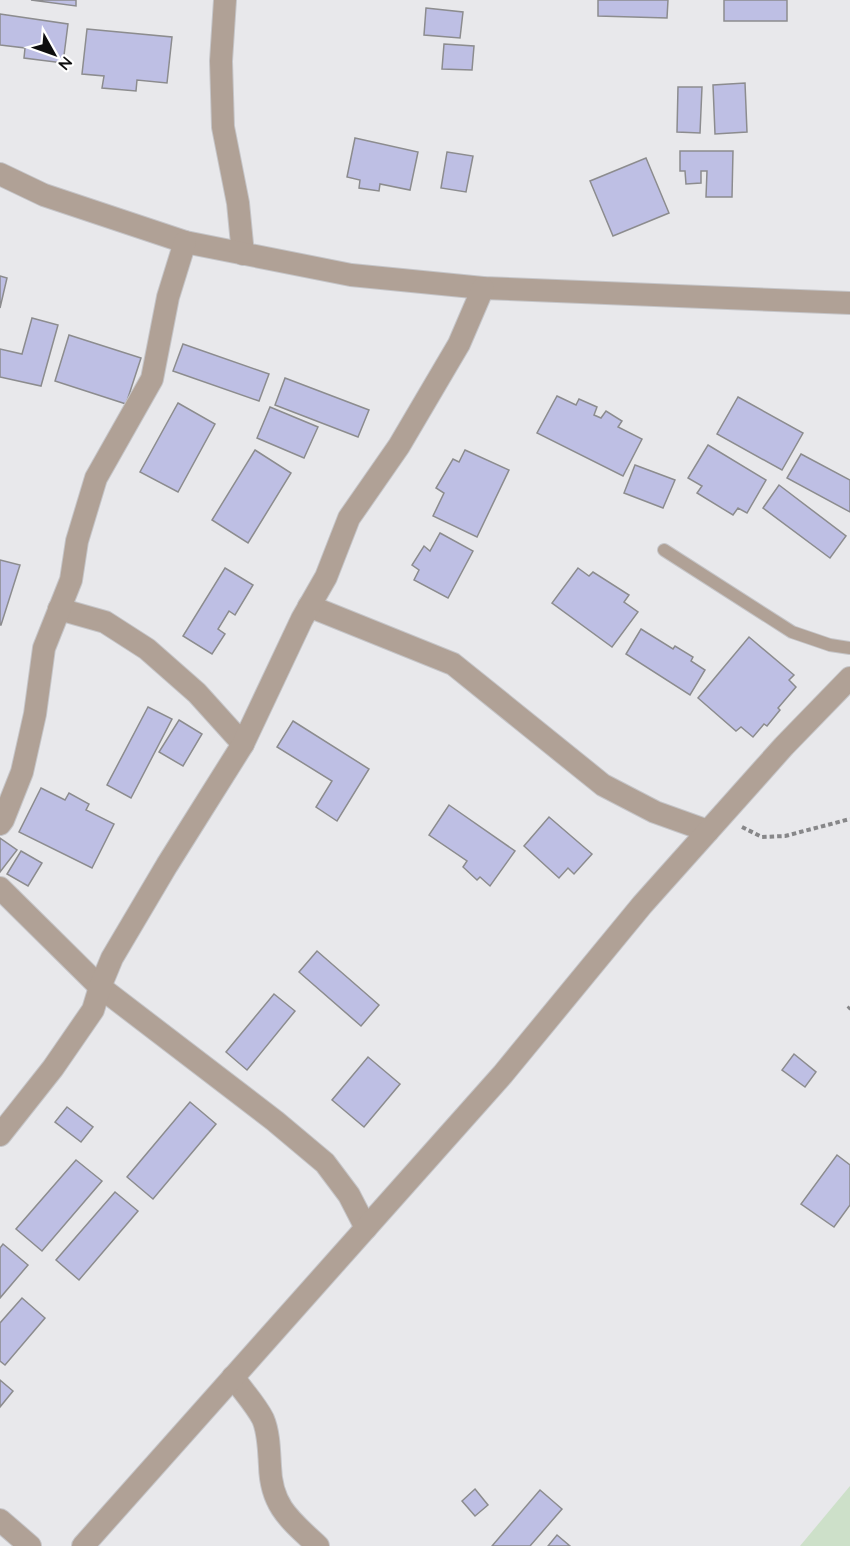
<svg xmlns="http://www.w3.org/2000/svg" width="850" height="1546" font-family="Quicksand,sans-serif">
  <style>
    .green { fill: #cde0c9 }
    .building { fill: #bebfe4; stroke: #8c8c8e; stroke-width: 1.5 }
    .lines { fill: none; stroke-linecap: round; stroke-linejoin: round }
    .service-casing { stroke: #c5c5c8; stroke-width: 14 }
    .minor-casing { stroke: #c5c5c8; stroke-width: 24 }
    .path { stroke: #878789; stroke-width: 4; stroke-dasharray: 4.5 3; stroke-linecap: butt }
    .service { stroke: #b0a196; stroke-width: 12 }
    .minor { stroke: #b0a196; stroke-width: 22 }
  </style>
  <rect width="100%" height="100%" fill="#e8e8eb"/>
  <polygon class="green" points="850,1486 850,1546 800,1546"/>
  <g class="building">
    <polygon points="31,0 76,0 76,6"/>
    <polygon points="598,0 668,0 667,18 598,16"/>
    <rect x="724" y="0" width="63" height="21"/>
    <polygon points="426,8 463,12 460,38 424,35"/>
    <polygon points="0,14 68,24 63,63 24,58 25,48 0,45"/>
    <polygon points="87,29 172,37 167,83 137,80 136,91 102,88 104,76 82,74"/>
    <polygon points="444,44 474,46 472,70 442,69"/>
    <polygon points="745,83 747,132 715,134 713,85"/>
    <polygon points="678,87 702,87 700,133 677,132"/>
    <polygon points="355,138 418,152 410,190 380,184 379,191 359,188 360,180 347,177"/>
    <polygon points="680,151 733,151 732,197 706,197 707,171 701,171 701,183 686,184 685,171 680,171"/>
    <polygon points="447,152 473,156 466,192 441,188"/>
    <polygon points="646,158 669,213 613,236 590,181"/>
    <polygon points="0,276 7,278 0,308"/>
    <polygon points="32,318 58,325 41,386 0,377 0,349 22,354"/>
    <polygon points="69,335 141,358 126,404 55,381"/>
    <polygon points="183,344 269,374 259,401 173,371"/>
    <polygon points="285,378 369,410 358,437 275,405"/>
    <polygon points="557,396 576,405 579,399 597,407 594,415 601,418 606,411 622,421 618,427 642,439 623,476 537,433"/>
    <polygon points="738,397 803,433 782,470 717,434"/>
    <polygon points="178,403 215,424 178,492 140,472"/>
    <polygon points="270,407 318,427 304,458 257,438"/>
    <polygon points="708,445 766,480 747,513 738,508 733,515 697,493 702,486 688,478"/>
    <polygon points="255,450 291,473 248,543 212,520"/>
    <polygon points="465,450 509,470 477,537 433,516 444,493 436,488 453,459 459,462"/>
    <polygon points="801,454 850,480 850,512 787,478"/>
    <polygon points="635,465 675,480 663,508 624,493"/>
    <polygon points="779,485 846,536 830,558 763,508"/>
    <polygon points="440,533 473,551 448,598 414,580 419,570 412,565 424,546 430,551"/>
    <polygon points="0,560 20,565 1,625 0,625"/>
    <polygon points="225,568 253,585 235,615 229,611 218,629 225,634 212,654 183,636"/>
    <polygon points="578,568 589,576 593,572 629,595 624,602 638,612 612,647 552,603"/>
    <polygon points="641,629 673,649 675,646 693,657 691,661 705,670 690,695 626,654"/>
    <polygon points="749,637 794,675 789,680 796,687 778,708 780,710 767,726 764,724 753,737 741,727 736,731 698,698"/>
    <polygon points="148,707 172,719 131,798 107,785"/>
    <polygon points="179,720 202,734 183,766 159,752"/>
    <polygon points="293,721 369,769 337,821 316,807 332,781 277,747"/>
    <polygon points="41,788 65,800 69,793 89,804 86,810 114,824 92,868 19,832"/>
    <polygon points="449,805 515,851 490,886 480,877 477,880 463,867 467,861 429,835"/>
    <polygon points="549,817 592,854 574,874 568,868 559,878 524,846"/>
    <polygon points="0,838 17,850 0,872"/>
    <polygon points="21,851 42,863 28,886 7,874"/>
    <polygon points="317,951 379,1005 361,1026 299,972"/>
    <polygon points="274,994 295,1011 247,1070 226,1052"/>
    <polygon points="794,1054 816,1072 805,1087 782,1070"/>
    <polygon points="368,1057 400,1084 364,1127 332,1100"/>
    <polygon points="190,1102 216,1124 153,1199 127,1177"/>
    <polygon points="67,1107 93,1127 81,1142 55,1122"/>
    <polygon points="837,1155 850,1165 850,1205 834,1227 801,1204"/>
    <polygon points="76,1160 102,1181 42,1251 16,1229"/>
    <polygon points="115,1192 138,1211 79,1280 56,1260"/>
    <polygon points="3,1244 28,1265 0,1298 0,1248"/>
    <polygon points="22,1298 45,1318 5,1365 0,1361 0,1323"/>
    <polygon points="0,1380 13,1391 0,1407"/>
    <polygon points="475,1489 488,1505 475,1516 462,1501"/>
    <polygon points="540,1490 562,1509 530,1546 492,1546"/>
    <polygon points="557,1535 570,1546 548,1546"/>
  </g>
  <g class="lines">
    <g class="service-casing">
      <polyline id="service" points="664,550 792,632 830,645 850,648"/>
    </g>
    <g class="minor-casing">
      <g id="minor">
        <polyline points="225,0 221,61 223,127 238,203 243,254"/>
        <polyline points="0,174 44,195 185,242 351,275 483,288 850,303"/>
        <polyline points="309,606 453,664 603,785 655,812 708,831"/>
        <polyline points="59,609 105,622 147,649 197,693 243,744"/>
        <polyline points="0,824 3,820 22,772 35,714 44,648 71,580 77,541 96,478 152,379 168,297 185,242"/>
        <polyline points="0,888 100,987 275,1121 325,1163 349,1195 366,1228"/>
        <polyline points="0,1135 53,1068 93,1010 100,987 112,958 167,865 243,744 302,619 326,577 349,518 399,446 459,344 483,288"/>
        <path d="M 233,1377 C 243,1391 256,1405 263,1419 C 269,1433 269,1451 270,1466 C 271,1506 290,1520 318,1546"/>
        <polyline points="0,1520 30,1546"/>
        <polyline points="83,1546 503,1074 642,905 784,746 850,678"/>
      </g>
    </g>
    <g class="path">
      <polyline points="742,827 762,837 785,836 850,819"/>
      <polyline points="848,1009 850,1007"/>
    </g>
    <use href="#service" class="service"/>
    <use href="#minor" class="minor"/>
  </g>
  <g transform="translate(54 54) rotate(130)" stroke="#ffffff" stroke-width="4.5" paint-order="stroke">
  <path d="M0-4.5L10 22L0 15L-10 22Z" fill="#0e0e0f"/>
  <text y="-9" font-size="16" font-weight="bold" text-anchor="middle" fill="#0e0e0f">N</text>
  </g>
</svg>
